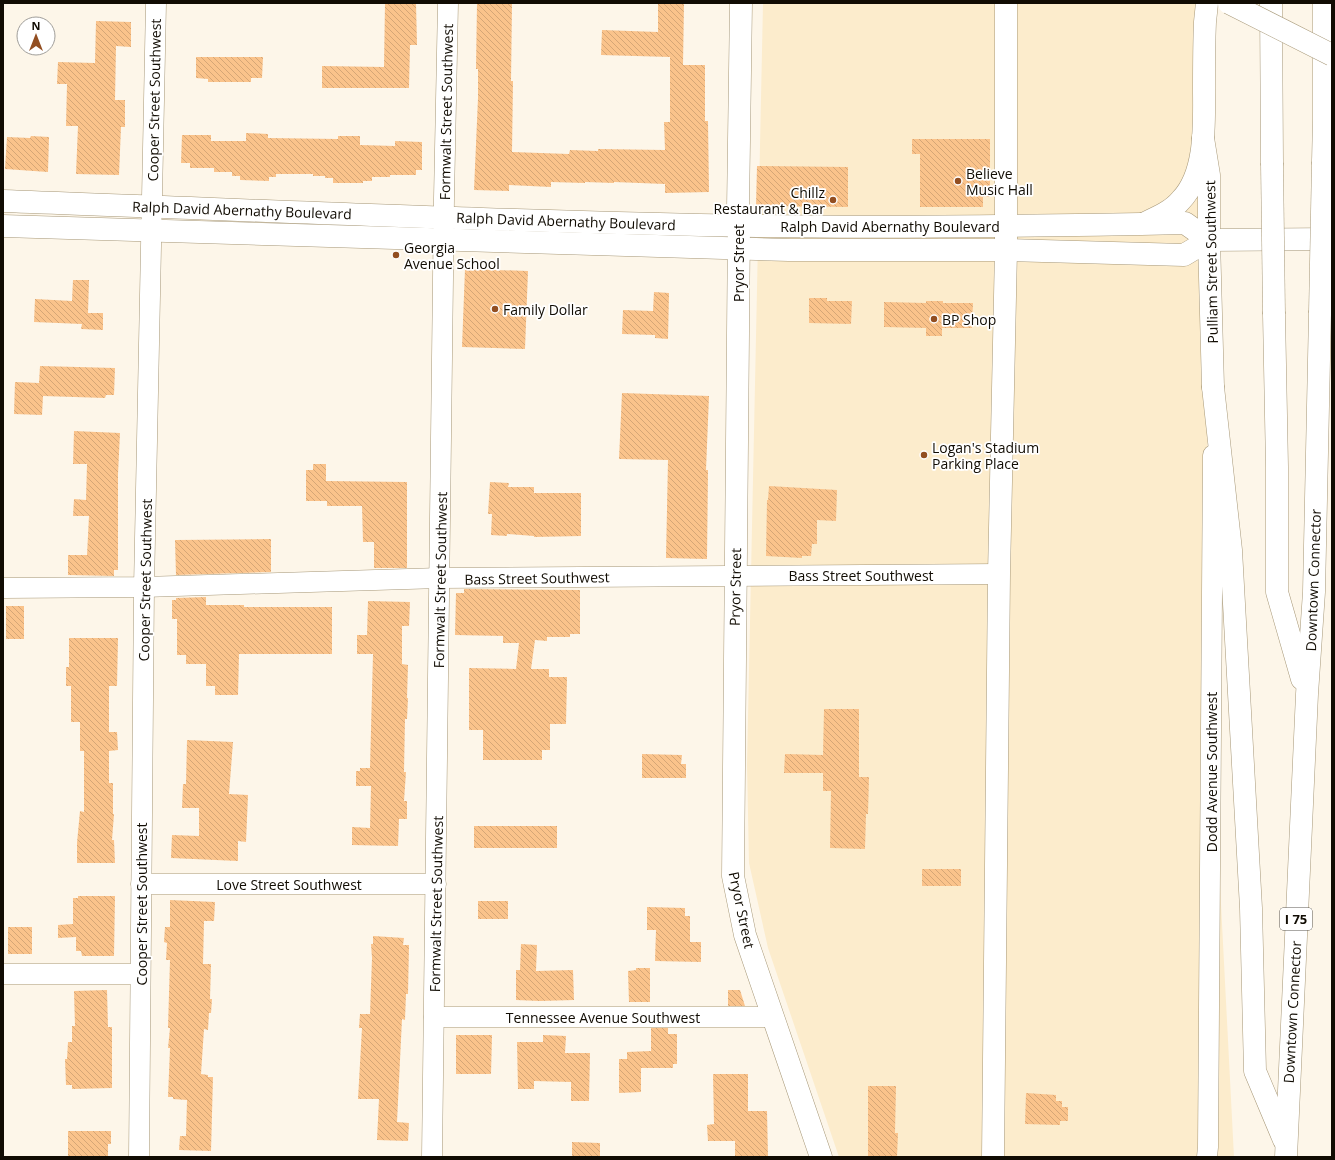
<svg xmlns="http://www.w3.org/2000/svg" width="1335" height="1160" font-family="'Open Sans',sans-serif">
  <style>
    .built { fill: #fceccc }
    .building { fill: url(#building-back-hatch) }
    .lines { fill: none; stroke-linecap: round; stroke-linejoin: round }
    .street-casing { stroke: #a79878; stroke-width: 21 }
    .secondary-casing { stroke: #a79878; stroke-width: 23 }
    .highway-casing { stroke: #a79878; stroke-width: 23 }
    .street { stroke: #fff; stroke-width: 20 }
    .secondary { stroke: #fff; stroke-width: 22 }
    .highway { stroke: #fff; stroke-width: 22 }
    .highway-bridge-casing { stroke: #a79878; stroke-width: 23; stroke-linecap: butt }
    .highway-bridge { stroke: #fff; stroke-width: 22 }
    .poi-dot { fill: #924e21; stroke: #fff; stroke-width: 1.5 }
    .labels { text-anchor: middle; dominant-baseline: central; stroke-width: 3.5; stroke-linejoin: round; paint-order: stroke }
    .shield { fill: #fff; stroke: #58554f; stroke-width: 1 }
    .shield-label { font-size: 13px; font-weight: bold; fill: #110c03 }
    .street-label { font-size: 14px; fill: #110c03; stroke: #fff }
    .poi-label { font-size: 14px; fill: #110c03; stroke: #fff; text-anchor: start }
  </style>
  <defs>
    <pattern id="building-back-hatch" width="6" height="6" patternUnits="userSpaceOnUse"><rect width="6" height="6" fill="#fac38b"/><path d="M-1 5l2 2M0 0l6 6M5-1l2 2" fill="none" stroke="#d5a676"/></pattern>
  </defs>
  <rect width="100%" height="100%" fill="#fdf6e9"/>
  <polygon class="built" points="763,3 1211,3 1206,612 1234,1157 839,1157 768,948 749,863 747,765"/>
  <g class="building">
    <polygon points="385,3 416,3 417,45 410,45 409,88 322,88 322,66 384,67"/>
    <polygon points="477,3 512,3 511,81 513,81 512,152 569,154 570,150 598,151 598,149 665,150 664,122 670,122 670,57 601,55 602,30 658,32 658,3 684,3 683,65 705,65 705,121 708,121 709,192 665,193 665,184 614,182 614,183 585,182 585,183 551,182 551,187 509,185 509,191 474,190 478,98 478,69 476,69"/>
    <polygon points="96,21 131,22 131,47 116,46 115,100 125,100 125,127 121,127 119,175 76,174 78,126 66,126 67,84 57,84 58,62 95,63"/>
    <polygon points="196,57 263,57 262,78 251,78 251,82 208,82 208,79 196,78"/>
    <polygon points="246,133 268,134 268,138 338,139 338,136 360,136 360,145 395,146 395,141 422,142 422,170 416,170 416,175 390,175 390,177 372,177 372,181 363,181 363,183 333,183 333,178 325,178 325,176 313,176 313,174 276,174 276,177 269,177 269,181 240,180 240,176 232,176 232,172 214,172 214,168 190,168 190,163 181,163 182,135 211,135 211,141 246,141"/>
    <polygon points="31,136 49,137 48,172 5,169 7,137 30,138"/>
    <polygon points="912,139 990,139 990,197 983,197 983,207 920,207 920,154 912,154"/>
    <polygon points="757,166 848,167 848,207 756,206"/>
    <polygon points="465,269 528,271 525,349 462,347"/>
    <polygon points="73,280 89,280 88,313 103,313 103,330 81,329 82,324 34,322 35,299 72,301"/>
    <polygon points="654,292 669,293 668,339 655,338 655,335 622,334 623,310 653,311"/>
    <polygon points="809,298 827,298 827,301 852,301 851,324 809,323"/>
    <polygon points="926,301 943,301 943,303 973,303 972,328 942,328 942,336 926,336 926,328 884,327 884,302 926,303"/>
    <polygon points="40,366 115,368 114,395 106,395 105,398 43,396 42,415 14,414 15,382 39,383"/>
    <polygon points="622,393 709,396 706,470 708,470 707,559 666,558 668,460 619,459"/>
    <polygon points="74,431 120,433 118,474 118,570 114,570 114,576 68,575 68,555 87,555 89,516 73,516 74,499 86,500 87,464 73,464"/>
    <polygon points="313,464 326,464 326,481 407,482 407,568 374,568 374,542 363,542 362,506 327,506 327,501 306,501 306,470 313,470"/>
    <polygon points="490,482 509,483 508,487 534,487 534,493 581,493 581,536 534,537 534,536 507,534 507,536 491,535 492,514 488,514"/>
    <polygon points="769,486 837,490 836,521 817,520 817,544 812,544 811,556 802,556 802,558 766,556 767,500 768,500"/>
    <polygon points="271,539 271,572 176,575 175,540"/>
    <polygon points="464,589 580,590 580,634 570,634 570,637 547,637 547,641 535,640 531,669 549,669 549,677 567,677 566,724 550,724 550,750 542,750 542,760 483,760 483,730 469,730 469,668 516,669 519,643 503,643 503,636 455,635 456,593 464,593"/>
    <polygon points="206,597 206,605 244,605 244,607 332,607 332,654 239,654 238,695 215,695 215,686 206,686 206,664 186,664 186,655 177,655 177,619 172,619 172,600 176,600 176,598"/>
    <polygon points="368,601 410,602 409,626 402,626 402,664 408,665 407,698 408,698 407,719 405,719 404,772 406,772 404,801 407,801 407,819 399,819 398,846 352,845 352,827 370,828 371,786 356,786 356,771 360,771 360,768 370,768 373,654 357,654 357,635 367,635"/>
    <rect x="6" y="606" width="18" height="33"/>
    <polygon points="69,638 118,638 117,686 109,686 109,732 117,732 118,750 109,751 109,783 113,783 113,814 114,814 112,840 114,840 115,863 77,863 77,843 80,811 84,812 84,751 80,751 80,722 71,722 71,686 66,686 66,667 69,667"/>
    <polygon points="824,709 859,709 859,777 869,777 868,814 866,814 865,849 830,848 831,791 823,791 823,773 784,773 785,754 823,755"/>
    <polygon points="187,740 233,742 229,794 248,795 246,842 238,841 238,861 171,858 172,835 199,836 199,808 182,808 183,784 186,784"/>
    <polygon points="642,754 682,755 681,764 686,764 686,778 642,778"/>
    <rect x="474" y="826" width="83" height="22"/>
    <rect x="922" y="869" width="39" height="17"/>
    <polygon points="78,896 115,896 114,956 82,956 81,951 76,951 76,937 58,938 58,925 73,924 73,898 78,898"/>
    <polygon points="170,900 215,902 214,921 204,921 203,964 211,964 210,999 212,999 211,1013 209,1013 208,1030 204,1029 201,1074 208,1075 208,1077 213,1077 211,1151 179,1150 180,1136 186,1136 187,1100 173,1099 173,1097 168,1097 170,1048 168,1048 170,1028 168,1028 170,960 166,960 167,943 164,942 165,927 170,927"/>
    <rect x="478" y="901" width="30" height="18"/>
    <polygon points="647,907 685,908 685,916 690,916 690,942 701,942 701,962 655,961 656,930 647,930"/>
    <rect x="8" y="927" width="24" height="27"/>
    <polygon points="373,936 404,938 403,945 409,945 408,994 406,994 405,1020 402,1019 397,1122 409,1123 408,1141 377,1140 379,1099 358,1099 362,1028 359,1028 360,1014 370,1014 372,958 371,944 373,944"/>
    <polygon points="521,944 537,945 536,971 573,970 574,1000 540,1001 516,1000 516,970 520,970"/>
    <polygon points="636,968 650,968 650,1002 629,1002 628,971 636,970"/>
    <polygon points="107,990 108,1027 112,1027 112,1088 72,1089 72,1085 66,1085 65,1059 67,1059 68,1042 72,1042 72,1026 75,1026 74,991"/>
    <polygon points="728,990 740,990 745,1006 728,1006"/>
    <polygon points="651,1028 668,1028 668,1034 677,1034 677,1064 673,1064 673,1068 641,1068 641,1092 619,1093 619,1059 627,1059 627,1052 651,1051"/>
    <polygon points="456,1035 492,1035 491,1074 456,1074"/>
    <polygon points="543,1035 566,1036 565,1053 590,1053 589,1101 571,1101 571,1082 534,1081 534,1089 518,1089 517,1042 543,1042"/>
    <polygon points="713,1074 748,1074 748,1111 767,1111 768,1157 735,1157 735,1141 708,1141 707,1125 714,1124"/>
    <polygon points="868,1086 896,1086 895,1133 898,1133 897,1157 868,1156"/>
    <polygon points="1026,1093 1056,1095 1056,1101 1062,1101 1062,1107 1068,1107 1068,1121 1060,1121 1060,1125 1025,1124"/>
    <polygon points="68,1131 111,1131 111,1144 108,1144 108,1157 68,1157"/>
    <polygon points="572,1142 600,1143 600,1157 572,1157"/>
  </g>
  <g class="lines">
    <g class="street-casing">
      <g id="street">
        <polyline points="3,588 144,587 440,578 999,574"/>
        <polyline points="141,884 436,884"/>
        <polyline points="3,974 140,974"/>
        <polyline points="434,1017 772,1017"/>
        <polyline points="139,1157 144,587 156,3"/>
        <polyline points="432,1157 444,198 448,3"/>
        <polyline points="1207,1157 1208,1147 1213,455"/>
      </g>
    </g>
    <g class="secondary-casing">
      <g id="secondary">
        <polyline points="741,3 738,209 739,225 733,876 745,935 821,1157"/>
        <polyline points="1203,138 1209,175 1209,240 1213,387"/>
        <path d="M 3,201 C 254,210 506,222 757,226 C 900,228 1042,226 1185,223 L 1209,240"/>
        <path d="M 1145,223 C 1158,217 1172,211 1181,200 C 1207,173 1204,123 1204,89 C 1204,67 1204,44 1205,22 L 1207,3"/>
        <polyline points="3,226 789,250 1006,250 1184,255 1209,240 1332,239"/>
        <polyline points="993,1157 999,574 1006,250 1006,3"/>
      </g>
    </g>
    <g class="highway-casing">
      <g id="highway">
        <polyline points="1271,3 1272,163"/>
        <polyline points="1323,162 1324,119 1324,3"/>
        <polyline points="1274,314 1277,467 1277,592 1302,679"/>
        <polyline points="1213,387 1231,550 1251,908 1255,1071 1284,1140"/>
        <polyline points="1286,1157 1307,694 1314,592 1320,313"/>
      </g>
    </g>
    <use href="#street" class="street"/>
    <use href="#secondary" class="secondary"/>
    <use href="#highway" class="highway"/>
    <g class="highway-bridge-casing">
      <g id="highway-bridge">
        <polyline points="1229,3 1332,55"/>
        <polyline points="1272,163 1274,314"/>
        <polyline points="1320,313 1323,162"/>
      </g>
    </g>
    <use href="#highway-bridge" class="highway-bridge"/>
  </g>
  <g class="poi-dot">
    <circle cx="958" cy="181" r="4"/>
    <circle cx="833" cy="200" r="4"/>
    <circle cx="396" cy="255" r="4"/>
    <circle cx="495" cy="309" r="4"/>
    <circle cx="934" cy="319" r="4"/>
    <circle cx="924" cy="455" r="4"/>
  </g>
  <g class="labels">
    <rect class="shield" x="1280" y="908" width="32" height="22" rx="3"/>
    <g class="shield-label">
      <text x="1296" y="919">I 75</text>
    </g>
    <g class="street-label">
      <text transform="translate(154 100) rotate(-89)">Cooper Street Southwest</text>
      <text transform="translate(446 112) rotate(-89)">Formwalt Street Southwest</text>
      <text transform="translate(242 210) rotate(2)">Ralph David Abernathy Boulevard</text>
      <text transform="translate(566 221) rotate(2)">Ralph David Abernathy Boulevard</text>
      <text x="890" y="226">Ralph David Abernathy Boulevard</text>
      <text transform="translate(1211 262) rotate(-91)">Pulliam Street Southwest</text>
      <text transform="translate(738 263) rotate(-90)">Pryor Street</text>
      <text x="861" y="575">Bass Street Southwest</text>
      <text transform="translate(537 578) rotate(-1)">Bass Street Southwest</text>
      <text transform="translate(145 580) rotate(-89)">Cooper Street Southwest</text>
      <text transform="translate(440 580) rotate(-89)">Formwalt Street Southwest</text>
      <text transform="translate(1313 580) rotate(-88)">Downtown Connector</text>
      <text transform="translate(735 587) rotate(-89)">Pryor Street</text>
      <text transform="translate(1211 772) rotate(-90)">Dodd Avenue Southwest</text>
      <text x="289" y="884">Love Street Southwest</text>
      <text transform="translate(141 904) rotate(-90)">Cooper Street Southwest</text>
      <text transform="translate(436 904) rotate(-89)">Formwalt Street Southwest</text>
      <text transform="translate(742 910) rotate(78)">Pryor Street</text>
      <text transform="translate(1292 1012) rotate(-87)">Downtown Connector</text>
      <text x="603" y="1017">Tennessee Avenue Southwest</text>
    </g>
    <g class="poi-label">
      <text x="966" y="173">Believe<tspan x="966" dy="16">Music Hall</tspan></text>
      <text x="825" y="192" text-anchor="end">Chillz<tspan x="825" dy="16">Restaurant &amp; Bar</tspan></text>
      <text x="404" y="247">Georgia<tspan x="404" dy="16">Avenue School</tspan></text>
      <text x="503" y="309">Family Dollar</text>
      <text x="942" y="319">BP Shop</text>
      <text x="932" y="447">Logan's Stadium<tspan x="932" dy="16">Parking Place</tspan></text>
    </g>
  </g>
  <rect width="1335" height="1160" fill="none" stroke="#110c03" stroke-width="8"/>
  <g transform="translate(36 36)"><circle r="19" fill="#ffffff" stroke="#a09e9a"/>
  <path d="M0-3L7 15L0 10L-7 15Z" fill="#924e21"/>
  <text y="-6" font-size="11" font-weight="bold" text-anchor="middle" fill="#110c03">N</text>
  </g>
</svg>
